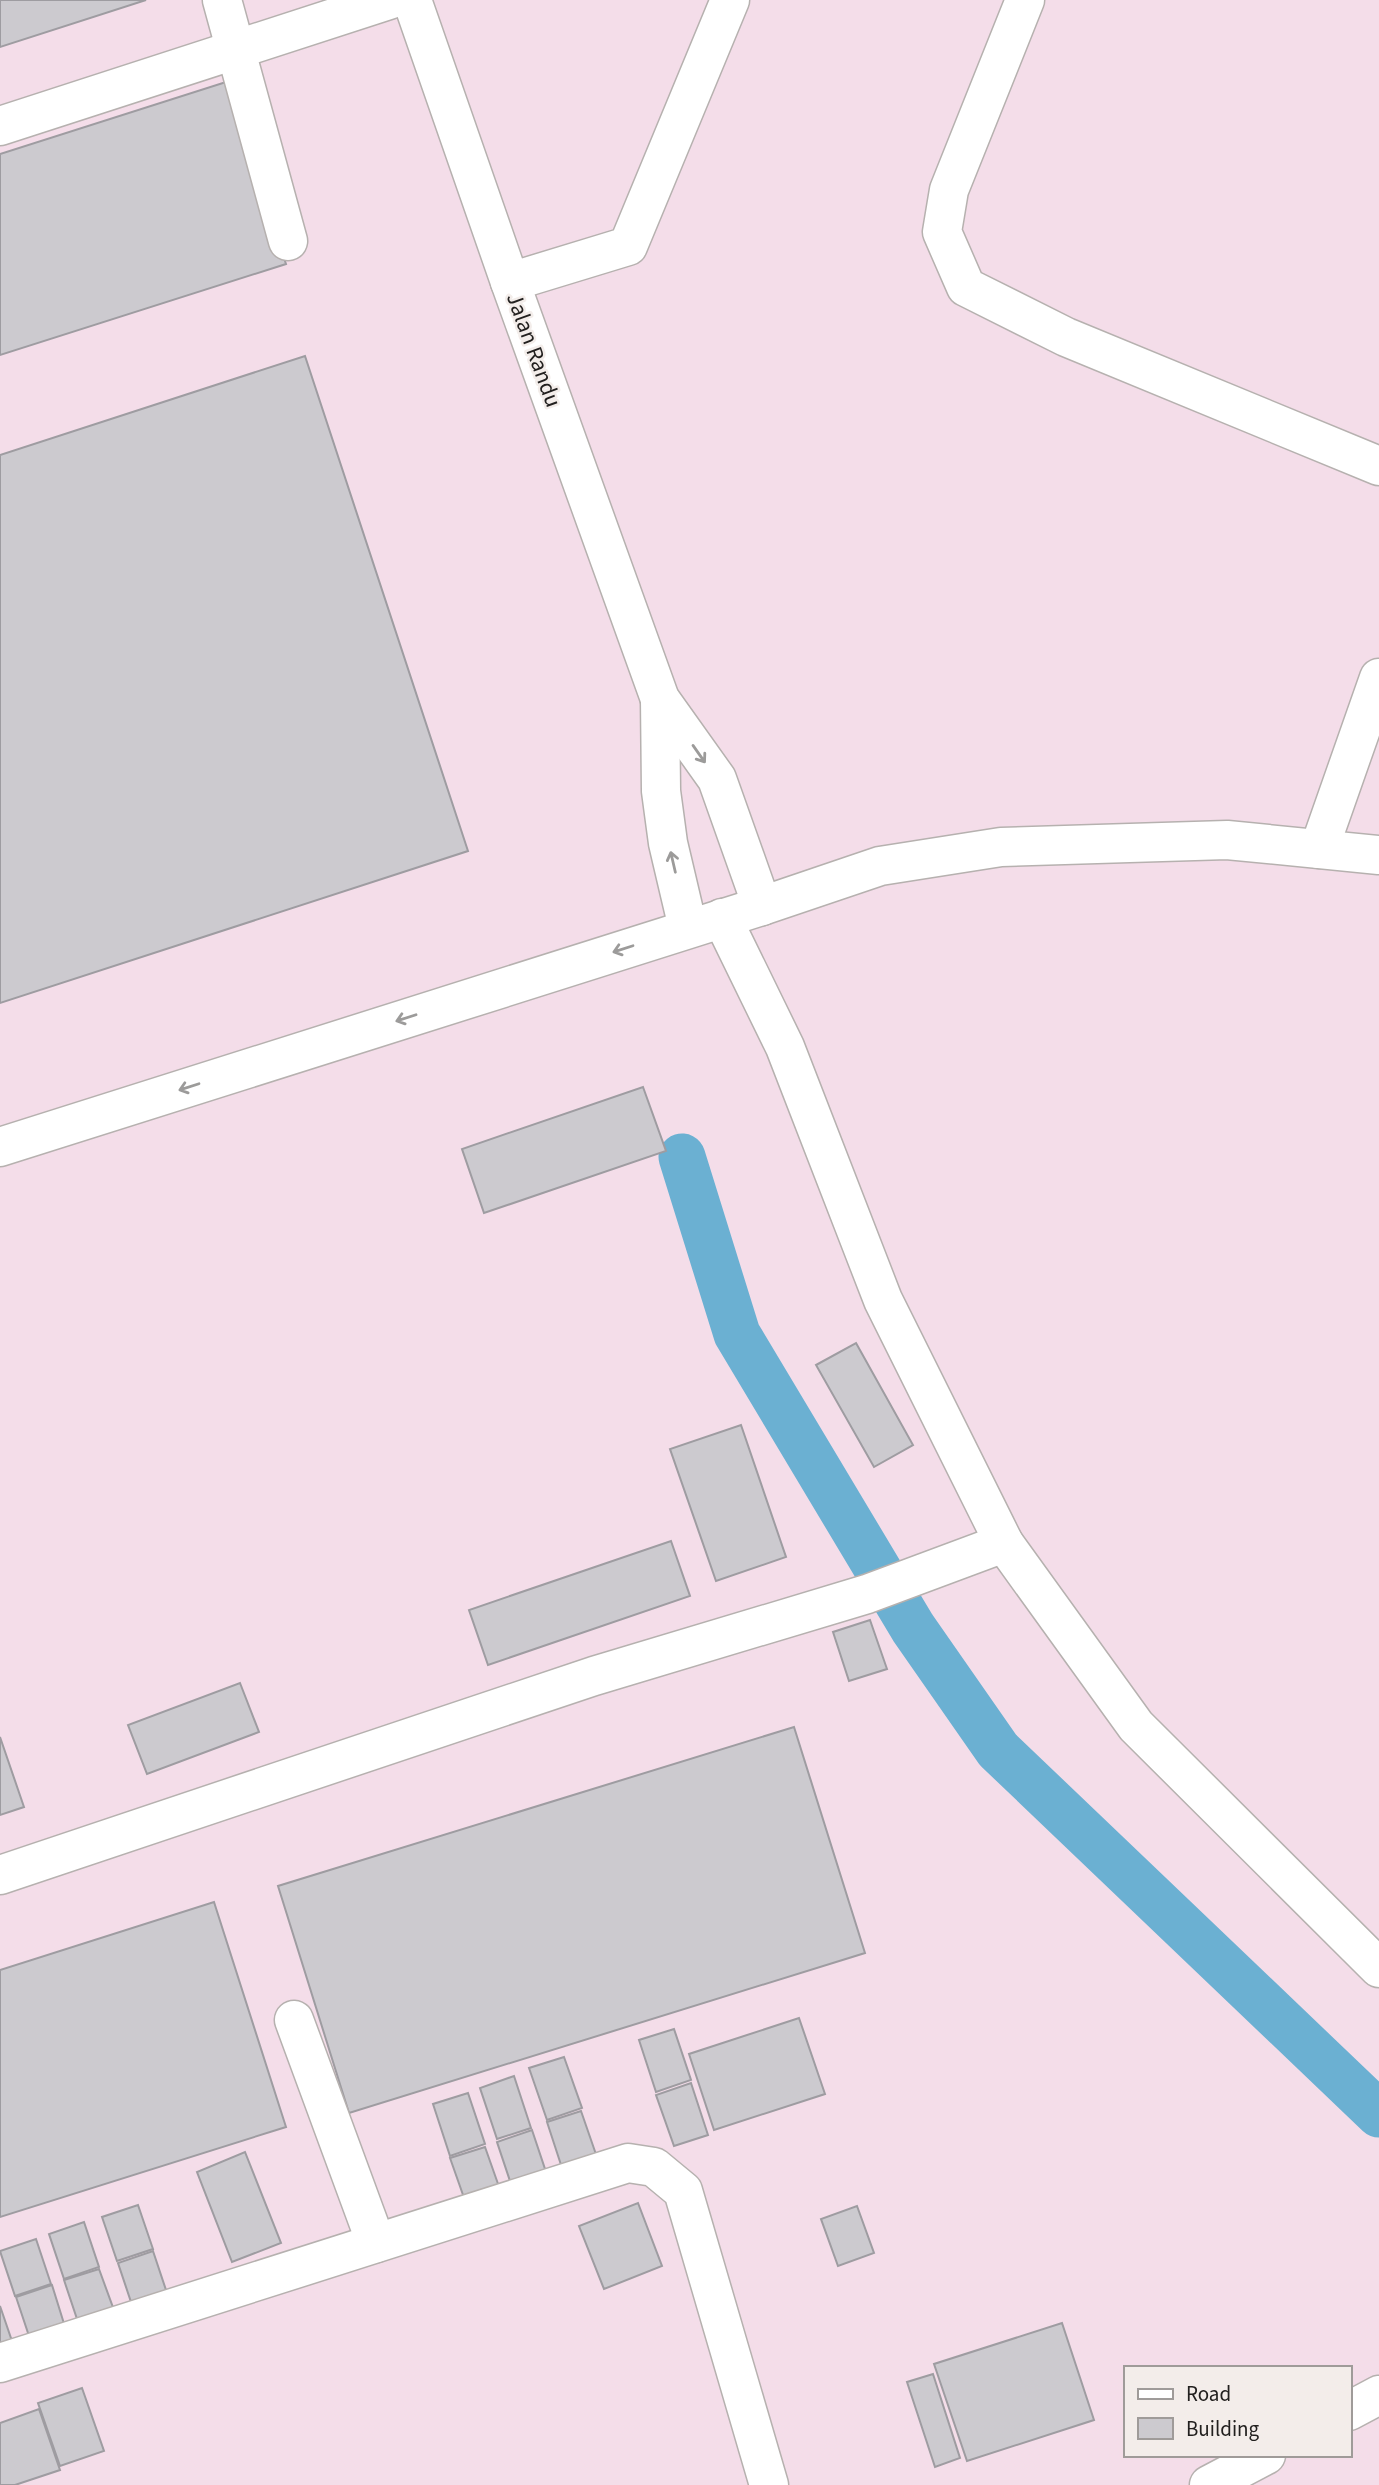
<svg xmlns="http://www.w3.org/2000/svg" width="1379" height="2485" font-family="'Source Sans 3',sans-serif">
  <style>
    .industrial { fill: #f4dde9; fill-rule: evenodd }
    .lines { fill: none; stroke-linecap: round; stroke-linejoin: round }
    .canal { stroke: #6bb0d2; stroke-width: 47 }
    .building { fill: #cccacf; stroke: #9e9ca1; stroke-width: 2 }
    .minor-casing { stroke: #b6b1af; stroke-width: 41 }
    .minor { stroke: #fff; stroke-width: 38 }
    .oneway { stroke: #9c9b9a }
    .labels { text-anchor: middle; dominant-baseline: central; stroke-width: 5; stroke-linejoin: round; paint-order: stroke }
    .street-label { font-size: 23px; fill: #22201f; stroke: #f3edea }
  </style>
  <rect width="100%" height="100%" fill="#f3edea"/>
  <path class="industrial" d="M 0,0 L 1379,0 L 1379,2485 L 0,2485 ZM 1125,2368 L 1349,2368 L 1349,2455 L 1125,2455 Z"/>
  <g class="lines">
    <polyline class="canal" points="682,1157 737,1334 913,1628 998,1750 1379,2114"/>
  </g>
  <g class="building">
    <polygon points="0,0 146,0 0,47"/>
    <polygon points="226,82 286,264 0,355 0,154"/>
    <polygon points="305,356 468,851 0,1003 0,455"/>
    <polygon points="643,1087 666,1151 484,1213 462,1149"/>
    <polygon points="856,1343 913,1445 874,1467 816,1365"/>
    <polygon points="741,1425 786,1557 716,1581 670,1449"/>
    <polygon points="671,1541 690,1596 488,1665 469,1610"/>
    <polygon points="870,1620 887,1669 849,1681 833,1632"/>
    <polygon points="240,1683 259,1732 147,1774 128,1725"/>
    <polygon points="794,1727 865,1953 349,2113 278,1886"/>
    <polygon points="0,1737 24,1807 0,1815"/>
    <polygon points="214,1902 286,2127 0,2217 0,1970"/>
    <polygon points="799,2018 825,2094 714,2130 689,2054"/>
    <polygon points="674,2029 691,2080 656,2092 639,2040"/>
    <polygon points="564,2057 582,2108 547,2120 529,2068"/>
    <polygon points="514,2076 531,2128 497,2139 480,2088"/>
    <polygon points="691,2083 708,2135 674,2146 656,2095"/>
    <polygon points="468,2093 485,2144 450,2156 433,2104"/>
    <polygon points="581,2111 599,2163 564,2174 547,2122"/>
    <polygon points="532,2130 549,2181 514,2193 497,2142"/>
    <polygon points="485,2147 503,2198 468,2209 450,2158"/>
    <polygon points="245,2152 281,2243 232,2262 197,2172"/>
    <polygon points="638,2203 662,2266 604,2289 579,2226"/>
    <polygon points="138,2205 153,2249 117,2261 102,2217"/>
    <polygon points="857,2206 874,2253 838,2266 821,2219"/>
    <polygon points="84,2222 99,2267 64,2279 49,2234"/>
    <polygon points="36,2239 51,2284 15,2296 0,2251"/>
    <polygon points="153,2251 168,2296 133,2308 118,2263"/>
    <polygon points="99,2269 115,2313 79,2325 64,2280"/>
    <polygon points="52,2285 66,2330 31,2342 16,2297"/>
    <polygon points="0,2306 14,2347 0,2352"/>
    <polygon points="1062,2323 1094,2420 967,2461 934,2364"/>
    <polygon points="933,2374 960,2458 935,2467 907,2382"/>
    <polygon points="82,2388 104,2451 60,2466 38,2403"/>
    <polygon points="39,2409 60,2470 15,2485 0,2485 0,2423"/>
  </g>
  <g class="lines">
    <g class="minor-casing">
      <g id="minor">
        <polyline points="222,0 288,241"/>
        <polyline points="412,0 510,282 660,699 717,779 762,906"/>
        <polyline points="1025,0 949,190 942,232 966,287 1066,337 1379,466"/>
        <polyline points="0,126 389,0"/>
        <polyline points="510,282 628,246 730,0"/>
        <polyline points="660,699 661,791 668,843 688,928"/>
        <polyline points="1319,849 1379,678"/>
        <polyline points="722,918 785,1047 883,1300 1004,1543 1136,1726 1379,1968"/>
        <polyline points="0,1147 762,906 880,866 1001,847 1227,840 1379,855"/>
        <polyline points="0,1875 594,1676 867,1594 1004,1543"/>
        <polyline points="294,2020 376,2243"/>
        <polyline points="0,2363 628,2163 654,2167 683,2191 769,2485"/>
        <polyline points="1349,2411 1379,2395"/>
        <polyline points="1209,2485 1266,2455"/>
      </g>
    </g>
    <use href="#minor" class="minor"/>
  </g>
  <defs><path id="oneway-shaft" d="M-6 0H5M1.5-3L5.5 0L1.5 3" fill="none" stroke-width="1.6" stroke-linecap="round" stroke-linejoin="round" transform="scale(1.75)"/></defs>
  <g class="oneway">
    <use href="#oneway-shaft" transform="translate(699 754) rotate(55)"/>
    <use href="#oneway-shaft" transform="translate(673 862) rotate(-103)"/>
    <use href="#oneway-shaft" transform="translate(623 949) rotate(162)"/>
    <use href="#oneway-shaft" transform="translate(406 1018) rotate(162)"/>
    <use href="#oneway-shaft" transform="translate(189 1087) rotate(162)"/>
  </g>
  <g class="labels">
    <g class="street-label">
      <text transform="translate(534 350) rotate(70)">Jalan Randu</text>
    </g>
  </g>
  <rect x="1124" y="2366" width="228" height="91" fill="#f3edea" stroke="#9f9b99" stroke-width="2"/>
  <rect x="1138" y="2389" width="35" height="10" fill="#ffffff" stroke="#9f9b99" stroke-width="2"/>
  <text x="1186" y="2401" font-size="21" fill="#22201f">Road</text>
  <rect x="1138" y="2418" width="35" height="21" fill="#cccacf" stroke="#9f9b99" stroke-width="2"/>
  <text x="1186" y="2436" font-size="21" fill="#22201f">Building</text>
</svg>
